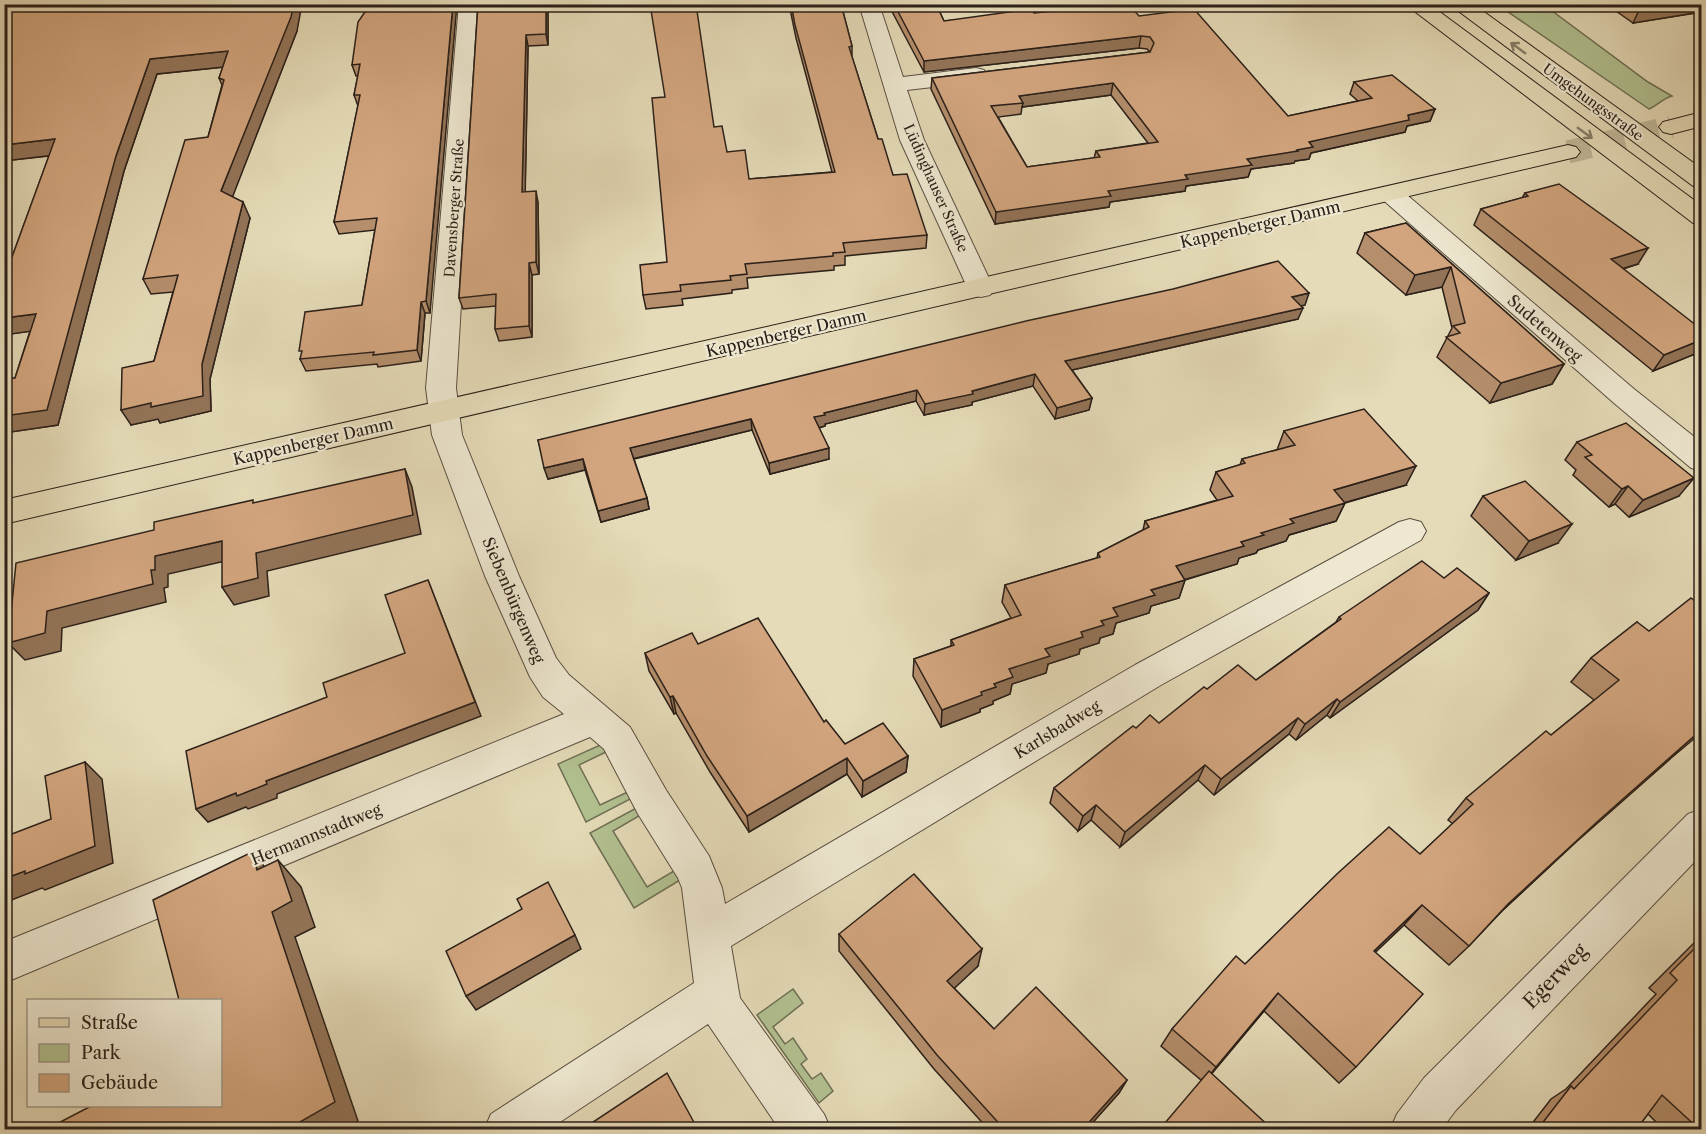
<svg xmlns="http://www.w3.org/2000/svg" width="1706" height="1134" font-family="'Libre Caslon Text',serif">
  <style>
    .green { fill: #b2c191; stroke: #6e7055; stroke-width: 1.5 }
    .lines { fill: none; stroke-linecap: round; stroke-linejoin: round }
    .major-tunnel { stroke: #c0b698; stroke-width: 23; stroke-dasharray: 23 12; stroke-linecap: butt }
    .minor-casing { stroke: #5a4f41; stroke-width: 2 }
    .major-casing { stroke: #2b2019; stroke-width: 2 }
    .highway-casing { stroke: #2b2019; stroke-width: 2 }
    .minor { fill: #eee8d1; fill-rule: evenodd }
    .major { fill: #e5dbb8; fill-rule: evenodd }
    .highway { fill: #e5dbb8; fill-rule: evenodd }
    .wall { fill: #b58e6c; stroke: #2b2019; stroke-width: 1.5; fill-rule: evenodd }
    .shaded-wall { fill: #937458; stroke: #2b2019; stroke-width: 1.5 }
    .building { fill: #d2a57e; stroke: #2b2019; stroke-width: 1.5; fill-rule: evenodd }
    .oneway { stroke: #887e68 }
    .labels { text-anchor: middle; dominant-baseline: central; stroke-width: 4.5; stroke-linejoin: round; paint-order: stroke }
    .far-street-label { font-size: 14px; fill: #2b2019; stroke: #eee8d1 }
    .street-label { font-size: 16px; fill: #2b2019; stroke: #eee8d1 }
    .near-street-label { font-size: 20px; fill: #2b2019; stroke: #eee8d1 }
  </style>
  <rect width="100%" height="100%" fill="#e5dbb8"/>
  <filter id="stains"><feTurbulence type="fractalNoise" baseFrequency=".00333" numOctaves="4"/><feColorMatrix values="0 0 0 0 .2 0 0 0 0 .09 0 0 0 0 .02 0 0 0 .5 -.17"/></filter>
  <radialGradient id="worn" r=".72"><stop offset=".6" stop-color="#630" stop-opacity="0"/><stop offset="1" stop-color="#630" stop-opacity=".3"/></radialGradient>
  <g class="green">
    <path d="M 1498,5 L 1544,5 L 1648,82 L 1672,96 C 1662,99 1658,105 1649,109 Z"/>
    <polygon points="607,742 610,750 579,765 600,805 632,790 636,796 586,822 558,764"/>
    <polygon points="640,806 644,813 613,831 647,887 679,868 685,877 634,908 590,833"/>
    <polygon points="793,989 803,1003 773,1027 785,1044 793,1038 807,1059 801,1064 812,1079 821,1073 833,1091 819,1103 757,1015"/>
  </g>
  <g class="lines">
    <polyline class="major-tunnel" points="1568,152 1671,127"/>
    <g class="minor-casing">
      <g id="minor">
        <polygon points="459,4 479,4 456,388 462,435 519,576 556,658 569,675 630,727 666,790 709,856 722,888 725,904 1135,665 1399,522 1410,519 1421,522 1426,531 1421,540 1161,685 731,946 740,998 824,1114 831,1130 780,1130 708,1024 548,1130 484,1130 491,1114 694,983 682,888 678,878 638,814 604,749 590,737 4,983 4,942 564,714 543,697 530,677 485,576 432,435 426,388"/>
        <polygon points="859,4 879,4 903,77 976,68 984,70 987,75 984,80 976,82 907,90 924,140 994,289 990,295 981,297 972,295 968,289 900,140"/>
        <polygon points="1391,187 1400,189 1634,389 1702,443 1702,471 1691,468 1614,403 1382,199 1379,194 1382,189"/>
        <polygon points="1702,809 1702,854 1456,1110 1441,1130 1390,1130 1397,1114 1424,1078 1688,814"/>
      </g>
    </g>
    <g class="major-casing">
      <g id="major">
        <polygon points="1702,112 1702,126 1671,134 1663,132 1659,127 1663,122"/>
        <polygon points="1568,145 1576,147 1580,152 1576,157 4,524 4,500"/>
      </g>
    </g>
    <g class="highway-casing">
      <g id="highway">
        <polygon points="1405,4 1429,4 1702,206 1702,225 1693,223"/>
        <polygon points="1449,4 1473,4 1702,169 1702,188 1693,186"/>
      </g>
    </g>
    <use href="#minor" class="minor"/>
    <use href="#major" class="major"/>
    <use href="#highway" class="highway"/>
  </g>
  <g class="wall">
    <polygon points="4,4 297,31 232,197 250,218 210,379 211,411 160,423 158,419 131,425 154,361 173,292 151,294 143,279 208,137 222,85 219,78 223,67 157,74 124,171 58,425 4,433 4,379 15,378 30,331 4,335 4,279 49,156 4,161"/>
    <polygon points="387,4 430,313 425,313 421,361 378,367 377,364 306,371 300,359 362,305 375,230 339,234 334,222 358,106 354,95 358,76 356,76 352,65"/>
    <polygon points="478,4 548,4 548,45 528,46 525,192 538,202 539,274 532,275 532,337 499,341 495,329 496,306 463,309 459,298"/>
    <polygon points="789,4 841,4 852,46 852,57 878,139 893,175 927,235 926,248 845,256 845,265 834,266 834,270 747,278 748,288 732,290 732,293 682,299 683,305 646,309 643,295 667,262 714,127 727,152 749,179 832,172 796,38"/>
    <path d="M 888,4 L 936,4 L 944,21 L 1034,13 L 1094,11 L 1139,16 L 1288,116 L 1358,101 L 1350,94 L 1354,82 L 1435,109 L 1430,121 L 1407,126 L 1405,132 L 1311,153 L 1309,159 L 1295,161 L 1294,163 L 1251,169 L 1248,177 L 1186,186 L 1185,191 L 1110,202 L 1109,207 L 995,224 L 931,89 L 932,78 L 1150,52 L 1147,49 L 1139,48 L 924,72 ZM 1111,95 L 1148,143 L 1096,151 L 1094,158 L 1027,167 L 998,117 L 1021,114 L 1022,107 Z"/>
    <polygon points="1606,4 1701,4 1701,12 1633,23"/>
    <polygon points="1525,193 1638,264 1623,269 1700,352 1653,371 1474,225 1481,209 1522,198"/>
    <polygon points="1406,223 1564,364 1552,384 1490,403 1437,357 1452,328 1442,287 1406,295 1357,253 1365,233"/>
    <polygon points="1305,305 1300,306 1298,319 1072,370 1092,398 1089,410 1055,419 1033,386 972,402 972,405 924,415 916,401 825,424 825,426 819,428 829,459 770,474 752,430 634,459 647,498 649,509 601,522 585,470 548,479 538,440"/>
    <polygon points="1701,353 1701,363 1697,359"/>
    <polygon points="1284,431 1406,485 1345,503 1336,521 1289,535 1286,541 1258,550 1256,553 1239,558 1237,564 1185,580 1179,598 1151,606 1149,613 1116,623 1113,634 1100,638 1099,643 1080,649 1079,654 1048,664 1046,673 1012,684 1010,694 993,701 993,704 980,709 980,712 941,727 913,676 914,659 951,646 951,640 1011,618 1002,602 1005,585 1097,558 1098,553 1143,530 1145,521 1217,500 1210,490 1216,472 1240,465 1242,459 1277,450"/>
    <polygon points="1577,442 1679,496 1629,517 1615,504 1609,507 1573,475 1576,470 1565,460"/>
    <polygon points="1483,496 1558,543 1516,560 1471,516"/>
    <polygon points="1444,578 1489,593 1478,610 1330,718 1327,715 1296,740 1289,734 1214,795 1198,780 1120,847 1091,820 1078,831 1050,803 1054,788 1136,728 1159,723 1207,689 1256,680 1336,622 1339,617"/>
    <polygon points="1637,622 1670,759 1576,842 1502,911 1469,946 1449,965 1404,925 1375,952 1356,1067 1339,1083 1264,1011 1212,1073 1201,1080 1161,1046 1172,1029 1245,964 1420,854 1453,824 1448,820 1466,798 1551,735 1594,700 1571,682 1591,658"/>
    <polygon points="698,644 824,722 845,744 908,756 906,772 862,797 847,774 749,832 710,772 676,713 674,714 649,671 645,653"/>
    <polygon points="839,934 978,966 954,988 994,1029 1127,1080 1119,1093 1086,1130 989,1130 934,1069 839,951"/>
    <polygon points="1701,936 1701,1130 1664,1130 1648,1114 1636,1130 1527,1130 1551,1099 1566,1089 1656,994 1649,988"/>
  </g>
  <g class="shaded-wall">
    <polygon points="294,4 302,4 297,31 229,206 221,191"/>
    <polygon points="453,4 457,4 430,313 426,301"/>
    <polygon points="546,4 548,4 548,45 546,34"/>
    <polygon points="1642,4 1701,4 1701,12 1633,23"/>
    <polygon points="526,35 528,46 525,204 522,192"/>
    <polygon points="1141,36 1139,48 924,72 924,61"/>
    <polygon points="228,51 234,66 157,74 124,171 58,425 4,433 4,416 116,156 150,59"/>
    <polygon points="1113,83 1111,95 1022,107 1023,103 1019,96"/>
    <polygon points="1435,109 1430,121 1407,126 1405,132 1311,153 1309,159 1295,161 1294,163 1251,169 1248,177 1186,186 1185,191 1110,202 1109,207 995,224 996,212 1185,175 1247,159 1297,150 1309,142 1408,115"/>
    <polygon points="55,139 64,154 4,161 4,145"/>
    <polygon points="536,191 538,202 539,274 536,262"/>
    <polygon points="243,202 250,218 210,379 211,411 160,423 158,419 131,425 121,410 202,364"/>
    <polygon points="1648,248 1638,264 1601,275 1611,259"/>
    <polygon points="529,263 532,275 532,337 529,326"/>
    <polygon points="1451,267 1442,287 1406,295 1415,275"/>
    <polygon points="1309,293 1305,305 1288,309 1292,297"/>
    <polygon points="421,302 425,313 421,361 417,350"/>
    <polygon points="1303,308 1298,319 1063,372 1065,361"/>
    <polygon points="36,314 47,329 4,335 4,318"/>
    <polygon points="1701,340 1701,350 1700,352 1653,371 1664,355"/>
    <polygon points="1564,364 1552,384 1490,403 1501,383"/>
    <polygon points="1035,374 1033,386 972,402 972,405 924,415 925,404"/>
    <polygon points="917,390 916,401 825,424 825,426 815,429 814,417 824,413"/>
    <polygon points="1092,398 1089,410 1055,419 1057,408"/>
    <polygon points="751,419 752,430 632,459 630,448"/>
    <polygon points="829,448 829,459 770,474 769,463"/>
    <polygon points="583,459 585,470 548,479 544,468"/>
    <polygon points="1416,466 1406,485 1326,508 1334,490"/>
    <polygon points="405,469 412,487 421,534 267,571 269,596 234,605 222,587 256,553"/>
    <polygon points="1694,478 1679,496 1629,517 1643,500"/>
    <polygon points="1628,486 1615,504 1609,507 1622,489"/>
    <polygon points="647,498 649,509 601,522 598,511"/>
    <polygon points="1345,503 1336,521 1289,535 1286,541 1258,550 1256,553 1239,558 1237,564 1170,584 1176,566 1241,542 1290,519"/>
    <polygon points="1572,524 1558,543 1516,560 1529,541"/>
    <polygon points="222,541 234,559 168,574 168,587 164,588 166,602 62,628 61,651 25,660 8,643 47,611 151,570 155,556"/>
    <polygon points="428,580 481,716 277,794 277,798 248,809 246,807 208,822 196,809 266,781 475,702"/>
    <polygon points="1185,580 1179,598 1151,606 1149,613 1116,623 1113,634 1100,638 1099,643 1080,649 1079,654 1048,664 1046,673 1012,684 1010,694 993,701 993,704 980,709 980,712 941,727 942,710 981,692 994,684 1009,669 1045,649 1101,621 1113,608 1151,590"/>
    <polygon points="1489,593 1478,610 1330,718 1340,702"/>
    <polygon points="673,696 676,713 674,714 670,697"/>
    <polygon points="1337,699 1327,715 1296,740 1305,724"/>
    <polygon points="1298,718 1289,734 1214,795 1221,779"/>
    <polygon points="1701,730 1701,733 1670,759 1576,842 1488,924 1598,821"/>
    <polygon points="908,756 906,772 862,797 863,781"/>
    <polygon points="847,758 847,774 749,832 747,816"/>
    <polygon points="85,762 102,779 113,863 45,890 42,888 4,903 4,879 25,871"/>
    <polygon points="1205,765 1198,780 1120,847 1125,832"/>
    <polygon points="1096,805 1091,820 1078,831 1083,816"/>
    <polygon points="252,852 275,879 257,870"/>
    <polygon points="278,860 301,887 315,927 295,937 358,1121 344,1130 286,1130 272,912"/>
    <polygon points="1422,905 1404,925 1357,970 1374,951"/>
    <polygon points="575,935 581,949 476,1010 466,996"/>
    <polygon points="982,949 978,966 945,997 947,981"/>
    <polygon points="1278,993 1264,1011 1204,1083 1216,1067"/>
    <polygon points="1127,1080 1119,1093 1086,1130 1082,1130"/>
  </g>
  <g class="building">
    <polygon points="4,4 294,4 291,17 221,191 243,202 202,364 203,396 151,407 151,403 121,410 122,368 154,361 178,275 143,279 185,140 208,137 224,80 219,78 228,51 150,59 116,156 47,410 4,416 4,379 15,378 36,314 4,318 4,279 55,139 4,145"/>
    <polygon points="387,4 453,4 426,301 421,302 417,350 373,355 374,352 300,359 302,351 299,351 305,312 362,305 377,218 334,222 360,95 354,95 360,64 352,65 358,22 369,6"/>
    <polygon points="478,4 546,4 546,34 526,35 522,192 536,191 536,262 529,263 529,326 495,329 496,294 459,298"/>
    <polygon points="650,4 696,4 714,127 722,126 727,152 745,150 749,179 835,172 795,25 791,4 841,4 852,46 849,47 878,139 882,139 893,175 907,174 927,235 843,243 845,252 833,253 833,256 745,264 747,274 730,276 731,280 680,285 681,291 643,295 640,265 667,262 652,98 665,97"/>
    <path d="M 894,4 L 936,4 L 944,21 L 1031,9 L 1034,13 L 1091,7 L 1094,11 L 1131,7 L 1139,16 L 1194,9 L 1288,116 L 1372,98 L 1354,82 L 1392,75 L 1435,109 L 1408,115 L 1409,120 L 1309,142 L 1313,147 L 1297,150 L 1298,151 L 1247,159 L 1252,165 L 1185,175 L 1188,179 L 1108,191 L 1111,196 L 996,212 L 932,78 L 1150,52 L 1154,43 L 1150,37 L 1141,36 L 924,61 ZM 1113,83 L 1158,142 L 1096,151 L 1100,157 L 1027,167 L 991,106 L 1023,103 L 1019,96 Z"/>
    <polygon points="1559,184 1648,248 1611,259 1701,329 1701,340 1664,355 1481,209 1528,196 1525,193"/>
    <polygon points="1406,223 1564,364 1501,383 1446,337 1460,333 1453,326 1465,323 1451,267 1415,275 1365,233"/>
    <polygon points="1278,261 1309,293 1292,297 1303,308 1065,361 1092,398 1057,408 1035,374 972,391 973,394 925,404 917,390 824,413 825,415 814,417 829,448 769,463 751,419 630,448 647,498 598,511 583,459 544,468 538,440 1026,321 1173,289"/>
    <polygon points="1364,409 1416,466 1334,490 1345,503 1290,519 1294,523 1261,533 1264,535 1241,542 1244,546 1176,566 1185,580 1151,590 1155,595 1113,608 1118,616 1101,621 1104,625 1081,632 1083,637 1045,649 1050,656 1009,669 1013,677 994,684 996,687 981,692 982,695 942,710 914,659 954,645 951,640 1021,615 1005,585 1100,557 1098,553 1149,527 1145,521 1233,496 1216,472 1245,463 1242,459 1295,445 1284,431"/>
    <polygon points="1626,423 1694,478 1643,500 1628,486 1622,489 1585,457 1592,455 1577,442"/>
    <polygon points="405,469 413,515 256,553 258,578 222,587 222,541 155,556 155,570 151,570 153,584 47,611 45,633 8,643 16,563 154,530 154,522 253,500 253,503"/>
    <polygon points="1525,481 1572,524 1529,541 1483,496"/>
    <polygon points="1422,561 1444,578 1457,568 1489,593 1340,702 1337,699 1305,724 1298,718 1221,779 1205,765 1125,832 1096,805 1083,816 1054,788 1133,726 1136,728 1150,715 1159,723 1204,687 1207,689 1238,665 1256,680 1341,619 1339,617"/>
    <polygon points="428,580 475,702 266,781 267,784 237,796 236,793 196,809 186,751 327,697 323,683 405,653 385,595"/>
    <polygon points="1691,598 1701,605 1701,730 1598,821 1508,904 1469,946 1422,905 1374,951 1423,994 1356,1067 1278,993 1216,1067 1172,1029 1236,956 1245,964 1338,873 1389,827 1420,854 1473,804 1466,798 1546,731 1551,735 1619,680 1591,658 1637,622 1649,631"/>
    <polygon points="758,618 824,722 826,720 845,744 883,723 908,756 863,781 847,758 747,816 707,756 673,696 670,697 645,653 692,633 698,644"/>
    <polygon points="85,762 95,846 25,874 25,871 4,879 4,837 51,819 45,776"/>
    <polygon points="252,852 257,870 278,860 292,901 272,912 335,1102 286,1130 45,1130 91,1106 220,1106 220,1000 179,1000 153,900"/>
    <polygon points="914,874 982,949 947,981 994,1029 1036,987 1127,1080 1082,1130 1005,1130 937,1055 839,934"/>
    <polygon points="548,882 575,935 466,996 446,951 522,909 517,899"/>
    <polygon points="1701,942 1701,1130 1700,1130 1662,1095 1636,1130 1537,1130 1571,1086 1574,1089 1677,980 1670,973"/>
    <polygon points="1209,1071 1273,1130 1159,1130"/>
    <polygon points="667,1073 696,1126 691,1130 581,1130"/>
  </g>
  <defs><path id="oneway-shaft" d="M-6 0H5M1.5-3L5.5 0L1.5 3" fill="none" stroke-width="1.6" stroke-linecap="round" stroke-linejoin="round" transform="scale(1.5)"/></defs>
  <g class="oneway">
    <use href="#oneway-shaft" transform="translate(1518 48) rotate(-144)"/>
    <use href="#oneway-shaft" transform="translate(1585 133) rotate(36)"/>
  </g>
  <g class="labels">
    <g class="far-street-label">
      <text transform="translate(1593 102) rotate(36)">Umgehungsstraße</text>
      <text transform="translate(936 188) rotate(66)">Lüdinghauser Straße</text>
      <text transform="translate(454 208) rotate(-86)">Davensberger Straße</text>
    </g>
    <g class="street-label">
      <text transform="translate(1260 224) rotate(-13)">Kappenberger Damm</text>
      <text transform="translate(1545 328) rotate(41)">Sudetenweg</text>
      <text transform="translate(786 333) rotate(-13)">Kappenberger Damm</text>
      <text transform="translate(313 441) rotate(-13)">Kappenberger Damm</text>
      <text transform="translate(514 600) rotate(67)">Siebenbürgenweg</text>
      <text transform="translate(1057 729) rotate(-31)">Karlsbadweg</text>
      <text transform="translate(316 834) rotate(-22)">Hermannstadtweg</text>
    </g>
    <g class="near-street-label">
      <text transform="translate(1555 976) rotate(-46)">Egerweg</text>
    </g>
  </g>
  <rect width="1706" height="1134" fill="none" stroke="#e5dbb8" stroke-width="24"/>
  <rect x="6" y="6" width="1694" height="1122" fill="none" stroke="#2b2019" stroke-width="3"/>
  <rect x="12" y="12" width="1682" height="1110" fill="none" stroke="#2b2019" stroke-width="1.5"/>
  <rect x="27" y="999" width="195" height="108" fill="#eee8d1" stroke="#a09887" stroke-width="1.5"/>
  <rect x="39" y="1018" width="30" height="9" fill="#e5dbb8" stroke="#a09887" stroke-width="1.5"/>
  <text x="81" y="1029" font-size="18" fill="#2b2019">Straße</text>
  <rect x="39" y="1044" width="30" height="18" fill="#b2c191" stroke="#a09887" stroke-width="1.5"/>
  <text x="81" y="1059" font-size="18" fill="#2b2019">Park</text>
  <rect x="39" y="1074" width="30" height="18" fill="#d2a57e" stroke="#a09887" stroke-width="1.5"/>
  <text x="81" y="1089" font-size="18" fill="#2b2019">Gebäude</text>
  <rect width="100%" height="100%" filter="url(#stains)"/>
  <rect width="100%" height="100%" fill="url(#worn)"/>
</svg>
